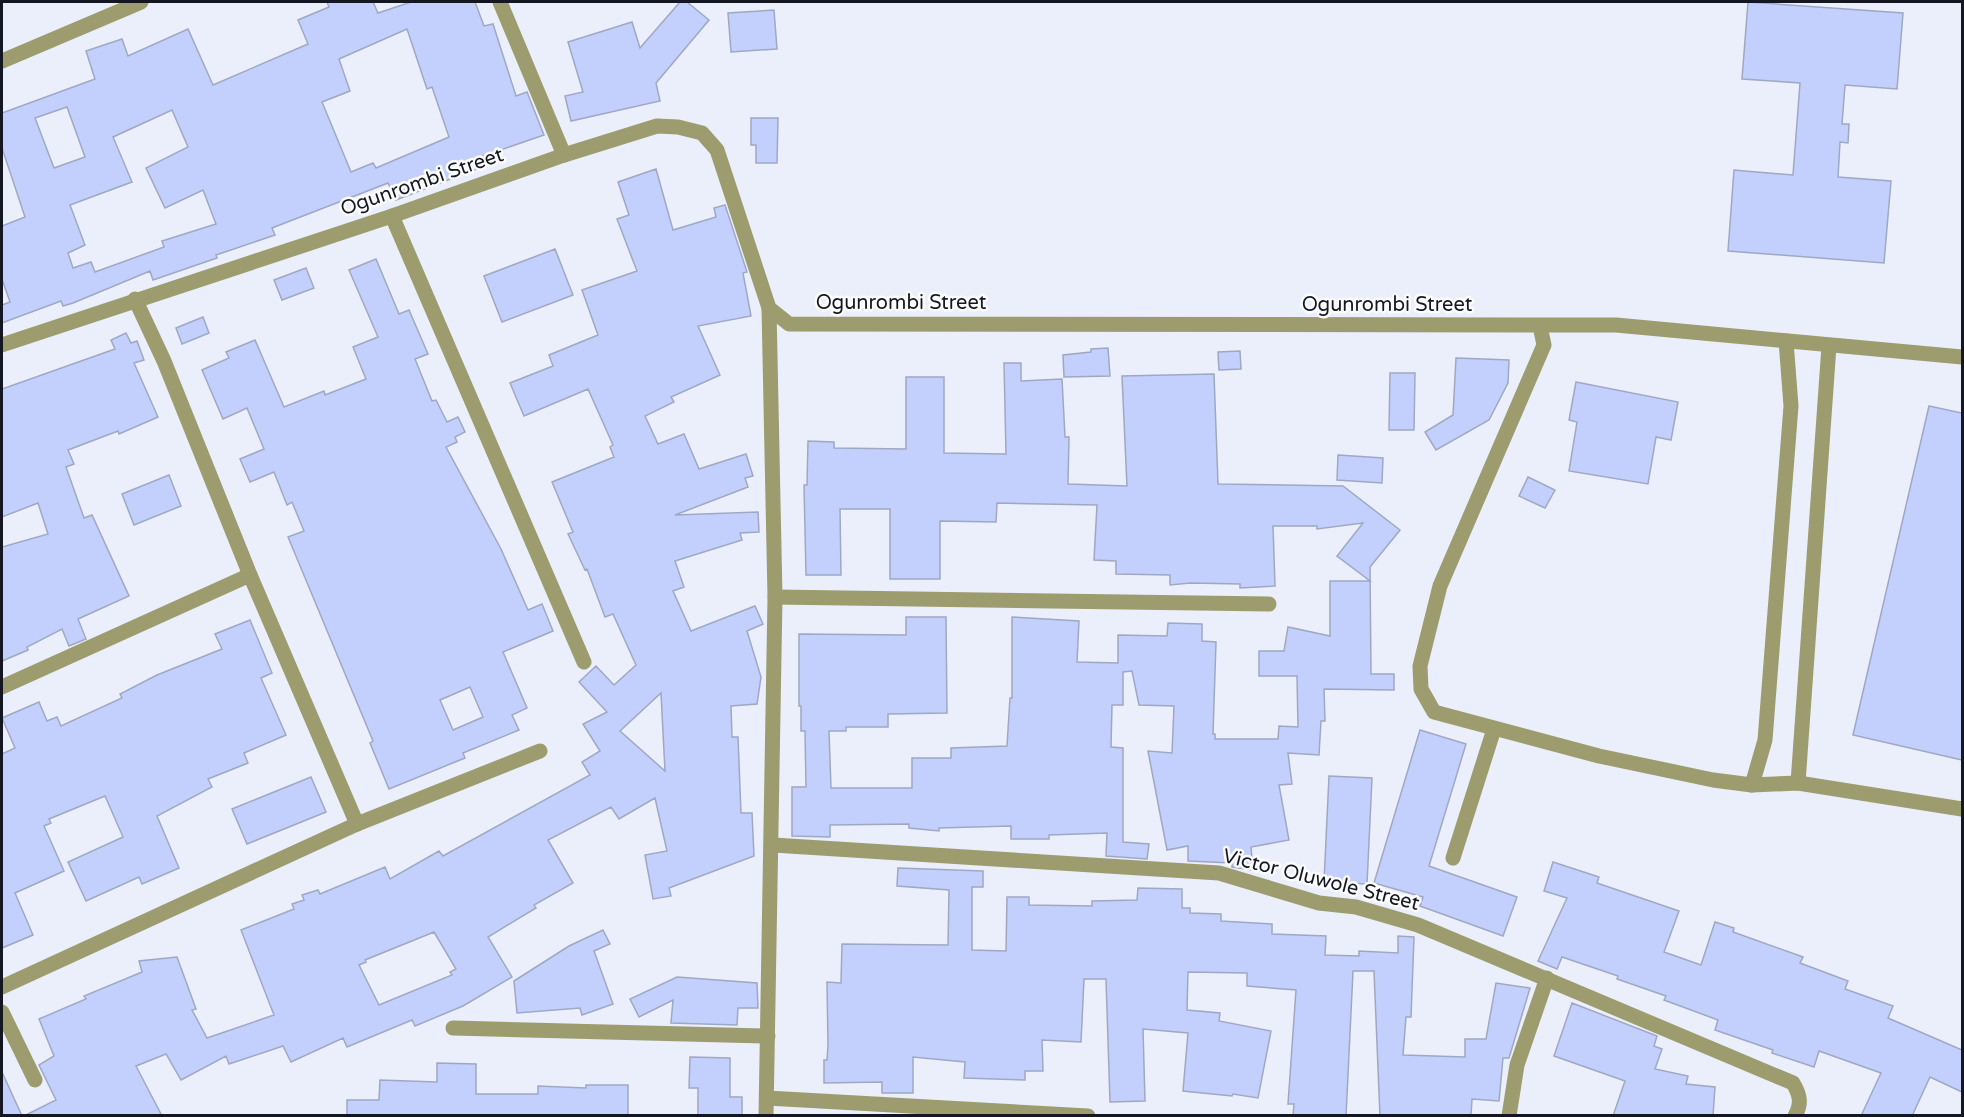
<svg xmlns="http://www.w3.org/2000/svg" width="1964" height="1117" font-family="'Varela Round',sans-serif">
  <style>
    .building { fill: #c3d0fd; stroke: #9fa8c3; stroke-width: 1.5; fill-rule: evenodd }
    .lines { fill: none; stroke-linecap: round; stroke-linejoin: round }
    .minor { stroke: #9c9c6e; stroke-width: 15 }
    .labels { text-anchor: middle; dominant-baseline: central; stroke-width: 5; stroke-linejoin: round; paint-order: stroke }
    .street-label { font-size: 20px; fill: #141721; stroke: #fcfcfc }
  </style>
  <rect width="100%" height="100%" fill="#ebeffb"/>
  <g class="building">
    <path d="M 327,2 L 373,2 L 378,13 L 411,2 L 475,2 L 484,26 L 493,24 L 516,96 L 527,92 L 544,135 L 483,156 L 487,165 L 396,200 L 388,183 L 272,228 L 275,235 L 216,255 L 217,258 L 153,280 L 150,271 L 73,303 L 63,306 L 61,301 L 2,323 L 2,305 L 10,302 L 2,279 L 2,226 L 25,217 L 2,148 L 2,113 L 95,79 L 86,51 L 122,39 L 128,56 L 188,29 L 213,85 L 308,44 L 298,20 L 329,7 ZM 407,29 L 427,89 L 432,87 L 449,137 L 376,168 L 373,163 L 351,172 L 322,102 L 350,91 L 339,59 ZM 67,107 L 85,157 L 54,168 L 35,118 ZM 172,110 L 188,147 L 146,168 L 165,208 L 203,190 L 216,224 L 162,241 L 164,247 L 95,272 L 91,262 L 73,268 L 68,253 L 85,245 L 70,205 L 132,182 L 113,137 Z"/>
    <polygon points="680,2 687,2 709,20 656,83 660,101 571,121 565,96 583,92 568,42 632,22 640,48"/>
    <polygon points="1748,2 1903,13 1897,89 1845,85 1842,124 1849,124 1848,143 1840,142 1838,177 1891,181 1884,263 1728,251 1734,170 1793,175 1800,83 1742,79"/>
    <polygon points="774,10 777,49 731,52 728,13"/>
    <polygon points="751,118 778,118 777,163 756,163 756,145 751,145"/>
    <path d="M 656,169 L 673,230 L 716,217 L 714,208 L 725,205 L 747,272 L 743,273 L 751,316 L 698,326 L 720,375 L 671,397 L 674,402 L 645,416 L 658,444 L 684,434 L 699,469 L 746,454 L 753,476 L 745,478 L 748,487 L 675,515 L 758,512 L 759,532 L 740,533 L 742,540 L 675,561 L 684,587 L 673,591 L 691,631 L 755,606 L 763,624 L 747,631 L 761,677 L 757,704 L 731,706 L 732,737 L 738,737 L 741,813 L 752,813 L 754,856 L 669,888 L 671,896 L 653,899 L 645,855 L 667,851 L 655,798 L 619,819 L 611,807 L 548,840 L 573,883 L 534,905 L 536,908 L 488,937 L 512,977 L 463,1006 L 415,1026 L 412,1020 L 347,1047 L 343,1038 L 291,1062 L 283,1046 L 229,1064 L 226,1056 L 181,1080 L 166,1054 L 136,1066 L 162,1116 L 24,1116 L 56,1100 L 39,1065 L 54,1056 L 39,1019 L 86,999 L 84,996 L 142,972 L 139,961 L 177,957 L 196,1009 L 192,1010 L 207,1038 L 274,1015 L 241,930 L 294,909 L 292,904 L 304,900 L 302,895 L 318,890 L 320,894 L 385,867 L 390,879 L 439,851 L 443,856 L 590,775 L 582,762 L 600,751 L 583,724 L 607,712 L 579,682 L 596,666 L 614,685 L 636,665 L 613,614 L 605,617 L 587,569 L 585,570 L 568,534 L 573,532 L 552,482 L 614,457 L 610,447 L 613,445 L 588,389 L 524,416 L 510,383 L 553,366 L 549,355 L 598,335 L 582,290 L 637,271 L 617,219 L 629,215 L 618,182 ZM 661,693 L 665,771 L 620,731 ZM 434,932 L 456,969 L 450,972 L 452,975 L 379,1005 L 359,965 L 366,962 L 365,960 Z"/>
    <polygon points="555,249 573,295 502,322 484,276"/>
    <path d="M 376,259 L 399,314 L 409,310 L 428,354 L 415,359 L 432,401 L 436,400 L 447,422 L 458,417 L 465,432 L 455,437 L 457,442 L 446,447 L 501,549 L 528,610 L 542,604 L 553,631 L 503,652 L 527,708 L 512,715 L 519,730 L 463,753 L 465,758 L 389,789 L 370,743 L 373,741 L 288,537 L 304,531 L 292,502 L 287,505 L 274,472 L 250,482 L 240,459 L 264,449 L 247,408 L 223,419 L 202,370 L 229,358 L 226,352 L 255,340 L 284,407 L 324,391 L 325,395 L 366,379 L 353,347 L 378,337 L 349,270 ZM 470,687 L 483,717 L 453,730 L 440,700 Z"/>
    <polygon points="306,268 314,288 282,300 274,280"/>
    <polygon points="203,317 209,333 182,344 176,328"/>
    <polygon points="126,333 131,343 137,341 144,360 134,363 158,417 119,434 118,431 68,450 74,464 66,467 84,518 92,515 129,596 78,619 86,639 69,646 62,629 27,647 28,650 2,661 2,547 48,534 38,503 2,517 2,389 115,349 111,340"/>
    <polygon points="1108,348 1110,376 1064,377 1063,355 1091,352 1091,349"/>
    <polygon points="1240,351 1241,369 1219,370 1218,352"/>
    <polygon points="1456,358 1509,360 1508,383 1489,420 1436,450 1425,432 1453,415"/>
    <polygon points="1004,363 1021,363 1021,381 1062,379 1065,437 1069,437 1068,484 1127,486 1122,376 1214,374 1218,484 1343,486 1400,530 1370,567 1371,674 1394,674 1394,690 1324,689 1325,721 1321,721 1319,755 1288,753 1292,784 1279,785 1289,840 1251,847 1253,870 1232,867 1232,863 1188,861 1188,846 1167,850 1148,751 1172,753 1174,706 1139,705 1132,671 1123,672 1123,705 1112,705 1111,747 1123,748 1123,842 1149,844 1147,859 1106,856 1107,833 1049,835 1049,839 1011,839 1011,826 939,828 939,831 909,828 909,824 830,825 830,837 792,836 792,787 806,787 805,731 801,731 801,706 799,706 799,634 906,635 906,617 946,617 947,713 888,714 888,727 846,727 846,731 829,731 831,788 912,788 912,758 951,758 951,748 1007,746 1010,698 1012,698 1012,617 1079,621 1077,662 1118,663 1118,635 1167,636 1168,623 1202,624 1202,641 1216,642 1213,734 1215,734 1215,739 1278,739 1279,726 1298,727 1297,676 1259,676 1259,651 1284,651 1288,627 1330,636 1330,581 1370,581 1337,556 1363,523 1317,529 1317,526 1273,526 1275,586 1240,588 1240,584 1190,583 1170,585 1170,575 1116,574 1116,561 1094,560 1097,505 997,503 996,522 940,521 940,579 890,579 890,509 840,509 841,575 806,575 804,485 807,485 808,441 834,442 834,448 906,449 906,377 944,377 944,453 1006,454"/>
    <polygon points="1390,373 1415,373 1414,430 1389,430"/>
    <polygon points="1576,382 1678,402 1671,440 1656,437 1648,484 1569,471 1577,422 1569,420"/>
    <polygon points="1929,406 1962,413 1962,760 1853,735"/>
    <polygon points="1338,455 1383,458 1382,483 1337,480"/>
    <polygon points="169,475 181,506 134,525 122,494"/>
    <polygon points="1528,477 1555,490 1545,508 1519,496"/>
    <polygon points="250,620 272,673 261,678 286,735 244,753 248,763 208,779 212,787 157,816 179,868 142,884 139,877 86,901 68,862 123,837 105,796 49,819 51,823 44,826 64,871 15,893 33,935 2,948 2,754 15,748 2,718 39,702 47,721 57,717 61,726 122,698 120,694 157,675 222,649 215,634"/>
    <polygon points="1420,730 1466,744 1429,866 1517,897 1503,936 1420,906 1423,897 1374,883"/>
    <polygon points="1329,776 1372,778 1367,884 1324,882"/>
    <polygon points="311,777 326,812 247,844 232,809"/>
    <polygon points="1553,862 1599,877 1597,883 1679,911 1664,952 1701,965 1715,922 1734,928 1733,932 1803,957 1800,963 1848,981 1845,989 1893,1006 1888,1018 1962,1050 1962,1092 1930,1077 1912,1116 1861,1116 1881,1073 1819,1051 1814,1067 1772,1053 1773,1050 1715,1030 1718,1020 1664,1000 1666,996 1617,979 1618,976 1562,957 1557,969 1538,961 1567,898 1544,891"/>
    <polygon points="898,868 983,871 983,887 972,887 972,950 1006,951 1007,897 1029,897 1029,905 1092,906 1092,901 1137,900 1138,888 1182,889 1182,908 1190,908 1190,913 1221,914 1221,921 1272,924 1272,934 1326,936 1325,955 1359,956 1359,951 1398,953 1398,936 1414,937 1411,1017 1406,1017 1403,1055 1465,1057 1465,1039 1486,1039 1496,983 1530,988 1509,1058 1503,1058 1499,1101 1472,1099 1471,1116 1380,1116 1374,971 1353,971 1346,1116 1293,1116 1294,1104 1288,1104 1296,990 1247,986 1247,973 1188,972 1187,1010 1220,1013 1219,1021 1271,1031 1258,1098 1233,1094 1232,1096 1183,1091 1188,1033 1143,1029 1145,1101 1110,1102 1106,979 1084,979 1081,1042 1042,1040 1043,1071 1025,1071 1025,1080 964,1078 965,1062 913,1057 913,1093 882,1093 882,1082 824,1083 824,1060 827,1060 828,1045 827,982 841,983 842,944 948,945 949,890 897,886"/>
    <polygon points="603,930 610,944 594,951 613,1004 582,1015 580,1008 517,1013 514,981 569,946"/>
    <polygon points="677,977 757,983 758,1008 738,1008 737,1025 671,1023 673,1000 639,1017 630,999"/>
    <polygon points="1572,1003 1657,1036 1654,1046 1662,1049 1655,1069 1688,1076 1686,1084 1715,1087 1713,1116 1613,1116 1625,1081 1554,1056"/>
    <polygon points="690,1057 730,1058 730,1097 742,1097 742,1116 698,1116 698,1088 689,1088"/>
    <polygon points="437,1063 476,1064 476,1094 538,1094 538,1086 586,1088 586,1085 628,1085 628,1116 347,1116 347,1100 379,1100 380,1080 437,1082"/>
    <polygon points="2,1072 22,1116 2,1116"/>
  </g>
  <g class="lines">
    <g class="minor">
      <polyline points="500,2 564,155"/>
      <polyline points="2,61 141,2"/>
      <polyline points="392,216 584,662"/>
      <polyline points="135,299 164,361 250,575 357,824"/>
      <polyline points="1540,326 1544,345 1440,586 1420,666 1421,689 1434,712 1599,756 1713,780 1752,785 1798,783 1962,809"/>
      <polyline points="2,345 392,216 564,155 657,126 678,127 702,133 717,150 769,308 789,324 1616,325 1962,357"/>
      <polyline points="775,597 1269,604"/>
      <polyline points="2,687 250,575"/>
      <polyline points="1798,783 1829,346"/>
      <polyline points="1752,785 1765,740 1791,406 1786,341"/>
      <path d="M 773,845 L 1219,873 L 1319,903 L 1356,907 L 1418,925 L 1793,1083 C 1800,1095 1802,1103 1795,1116"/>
      <polyline points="1453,858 1494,729"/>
      <polyline points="2,987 357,824 540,751"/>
      <polyline points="2,1012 35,1080"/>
      <polyline points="453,1028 768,1036"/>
      <polyline points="767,1098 1088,1116"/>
      <polyline points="766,1116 775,597 769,308"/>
      <polyline points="1509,1116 1517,1065 1547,978"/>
    </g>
  </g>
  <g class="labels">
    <g class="street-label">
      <text transform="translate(422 182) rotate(-19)">Ogunrombi Street</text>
      <text x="901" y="303">Ogunrombi Street</text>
      <text x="1387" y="305">Ogunrombi Street</text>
      <text transform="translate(1321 880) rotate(14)">Victor Oluwole Street</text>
    </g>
  </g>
  <rect width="1964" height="1117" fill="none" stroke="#141721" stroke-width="6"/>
</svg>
